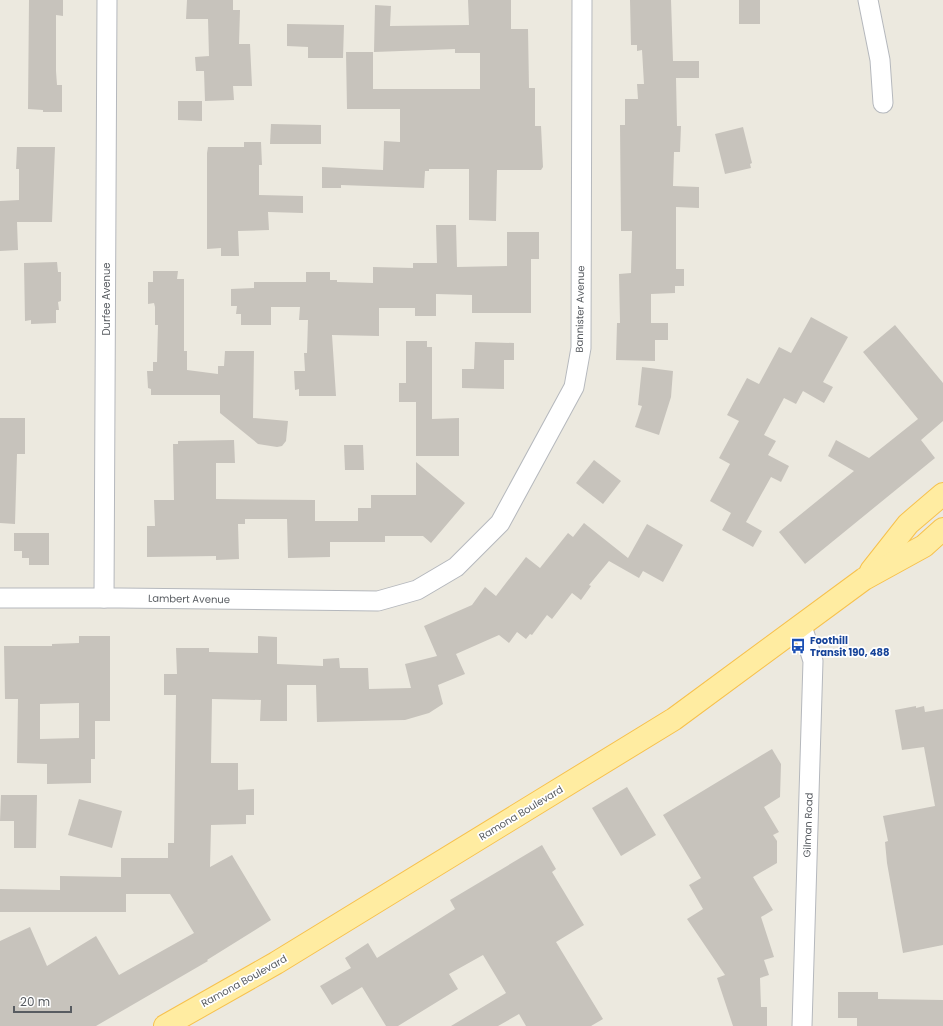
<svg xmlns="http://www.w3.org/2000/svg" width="943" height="1026" font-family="Poppins,sans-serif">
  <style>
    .building { fill: #c7c3bc; fill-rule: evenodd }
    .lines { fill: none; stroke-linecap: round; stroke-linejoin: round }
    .minor-casing { stroke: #b5b8bd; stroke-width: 21 }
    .major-casing { stroke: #f7c14d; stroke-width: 24 }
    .minor { stroke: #fff; stroke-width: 19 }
    .major { stroke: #ffeca1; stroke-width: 22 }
    .labels { text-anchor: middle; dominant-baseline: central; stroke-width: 3.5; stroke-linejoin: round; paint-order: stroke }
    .street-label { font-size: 10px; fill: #585c61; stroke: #fff }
    .transit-label { font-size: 10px; font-weight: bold; fill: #164399; stroke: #fff; text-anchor: start }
  </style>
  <rect width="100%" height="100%" fill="#ece9df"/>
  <g class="building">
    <polygon points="29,0 63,0 63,16 56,15 56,71 57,85 62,85 62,112 43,112 43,110 28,109"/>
    <polygon points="187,0 233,0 233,10 240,10 239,44 250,44 252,86 233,86 234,100 205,101 204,71 196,71 195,57 209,56 208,19 186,19"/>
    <polygon points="468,0 511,0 511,29 528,29 529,88 535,88 535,126 541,126 543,167 541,170 497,170 496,221 469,220 469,169 429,169 429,171 425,171 424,188 341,185 341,188 322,188 322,167 383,170 384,141 400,142 400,109 347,109 346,52 373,52 373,89 480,89 480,53 455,53 455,49 374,52 375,5 391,6 390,26 469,25"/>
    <polygon points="630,0 671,0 673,61 699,61 699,78 676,78 677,126 681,126 680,152 674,152 673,186 699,187 699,208 676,207 676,269 684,269 684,286 675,286 675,293 651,294 651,323 668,323 668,340 655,340 655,361 616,360 617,323 620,323 619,274 631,273 632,231 621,231 620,125 625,125 625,99 638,99 637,84 644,84 642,50 637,51 637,45 631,45"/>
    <rect x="739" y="0" width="21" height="24"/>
    <polygon points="287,24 344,25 343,58 308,58 308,47 287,46"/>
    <polygon points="178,101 202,101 202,121 178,120"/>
    <polygon points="271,124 321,125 321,144 270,144"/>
    <polygon points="743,127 752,163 750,164 751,168 725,174 715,134"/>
    <polygon points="244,142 261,142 262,165 259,165 259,195 303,196 303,213 268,212 269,230 238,231 239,256 221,256 221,248 207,249 207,153 208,147 244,147"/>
    <polygon points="17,147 55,147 52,222 17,222 18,250 0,251 0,201 19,200 19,169 16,169"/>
    <polygon points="436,225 456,225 457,267 507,266 507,232 539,232 539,259 531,259 531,313 472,313 472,295 436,294 436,316 415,316 415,308 379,308 379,336 332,335 336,396 299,396 299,389 295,390 294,371 305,371 304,353 307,353 308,320 299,320 300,307 271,307 271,325 241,325 241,314 236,314 237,306 231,306 231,289 254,288 254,282 306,282 306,272 330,272 330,280 337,280 337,282 373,283 373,267 413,268 413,263 437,263"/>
    <polygon points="57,262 58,272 61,272 61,301 58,302 59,310 56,310 56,323 31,324 31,320 25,321 24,263"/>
    <polygon points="153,271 178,271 177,279 184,279 184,351 187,351 187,370 218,374 218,366 224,366 225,351 254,351 253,418 288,421 286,441 282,446 277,447 258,444 220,413 220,395 151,395 151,389 148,388 147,371 153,371 153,362 157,362 158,325 155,325 155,307 154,303 148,304 148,282 153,282"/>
    <polygon points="811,317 848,337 823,382 833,387 824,403 803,391 796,404 784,398 764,435 776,441 768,455 789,466 781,482 771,477 746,522 762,531 753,547 722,530 731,513 710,501 730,464 719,458 739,421 727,415 747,378 759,384 779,347 791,353"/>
    <polygon points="895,325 943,383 943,421 921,440 935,458 805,564 779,532 854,471 828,456 836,440 869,458 918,419 863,352"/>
    <polygon points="406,341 427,341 427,347 432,347 432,419 459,418 459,456 416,456 416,402 399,402 399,383 406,383"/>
    <polygon points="475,342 514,343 514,360 504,360 504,389 462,388 462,369 474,369"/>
    <polygon points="642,367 673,371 671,397 659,435 635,427 642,406 638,405"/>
    <polygon points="0,418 25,418 25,454 17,454 15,524 0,523"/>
    <polygon points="234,440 235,463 216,463 216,499 315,500 315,521 358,521 358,508 371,508 371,495 416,495 416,462 465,503 431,543 423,536 385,536 385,542 330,542 330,557 288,558 287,519 245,519 245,524 238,524 239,559 216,560 216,556 147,557 147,526 155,526 154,500 174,500 173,444 178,444 178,441"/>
    <polygon points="344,445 363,445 364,470 345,470"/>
    <polygon points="594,460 621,481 603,504 576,483"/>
    <polygon points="584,523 628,558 647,524 683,545 663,582 643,571 639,578 609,561 589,585 591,586 581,600 572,593 552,619 547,615 532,635 530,634 526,639 517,632 509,643 499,635 456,654 465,674 438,685 443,704 429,713 405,720 317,722 316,685 287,685 287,721 260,721 261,700 212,699 211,763 238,763 238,790 254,789 254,815 246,815 246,824 211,825 210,867 232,855 271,920 207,960 208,961 96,1026 0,1026 0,941 30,927 47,966 96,936 119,975 194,933 170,894 126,894 126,912 0,912 0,889 60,890 60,876 121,877 121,858 168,858 168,843 174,843 176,695 164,695 164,674 177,674 176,648 209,648 209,652 258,653 258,636 277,637 277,664 323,666 323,659 339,658 340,668 368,668 369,689 411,688 405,664 437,656 424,626 472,605 485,587 496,596 526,557 540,568 568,533 573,537"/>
    <polygon points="14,533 49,533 49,565 29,565 29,558 22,558 22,551 14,551"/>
    <path d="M 79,636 L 110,636 L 110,721 L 95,721 L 95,759 L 91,759 L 91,783 L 47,784 L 47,764 L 17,763 L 18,699 L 5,699 L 4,646 L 52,646 L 52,644 L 79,643 ZM 79,703 L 79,738 L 40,739 L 40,704 Z"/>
    <polygon points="916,706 916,708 924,706 925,712 943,709 943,945 903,953 887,863 885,842 888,841 883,816 935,806 924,747 902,750 895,710"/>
    <polygon points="772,749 781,764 780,797 764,807 779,832 773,835 777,841 777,863 753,877 773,910 761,917 774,957 764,960 769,975 760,978 761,1007 767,1007 767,1026 733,1026 717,978 725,975 687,919 703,909 689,885 701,878 663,815"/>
    <polygon points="627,787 656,835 621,856 592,808"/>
    <polygon points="1,795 37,795 36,848 14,848 14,821 0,821"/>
    <polygon points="79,799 122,811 112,848 68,835"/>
    <polygon points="542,845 556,869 552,872 584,925 556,942 603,1019 591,1026 526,1026 519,1014 498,1026 451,1026 506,993 483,955 449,974 458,989 398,1026 386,1026 362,987 332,1005 320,986 351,968 345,958 368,943 377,958 455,909 450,900"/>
    <polygon points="838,992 878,992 878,999 943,1000 943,1026 857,1026 857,1018 838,1018"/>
  </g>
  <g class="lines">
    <g class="minor-casing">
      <g id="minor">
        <polyline points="868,0 880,60 883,103"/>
        <polyline points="0,598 119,598 378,601 417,590 456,567 500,523 574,387 581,348 582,0"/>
        <polyline points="104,598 107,0"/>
        <polyline points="802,626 813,661 802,1026"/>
      </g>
    </g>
    <g class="major-casing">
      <g id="major">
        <polyline points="871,571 908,524 943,494"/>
        <polyline points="165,1026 276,963 674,719 864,579 924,546 943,529"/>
      </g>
    </g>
    <use href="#minor" class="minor"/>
    <use href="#major" class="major"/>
  </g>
  <defs>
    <g id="bus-bare" transform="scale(1.2)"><path d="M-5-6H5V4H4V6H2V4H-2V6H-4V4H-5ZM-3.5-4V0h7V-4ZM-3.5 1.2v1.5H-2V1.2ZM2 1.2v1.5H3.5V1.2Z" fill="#1a4fb4" stroke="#fff" stroke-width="2.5" paint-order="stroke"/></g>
  </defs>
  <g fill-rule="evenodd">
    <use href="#bus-bare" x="798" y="646"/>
  </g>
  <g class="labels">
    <g class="street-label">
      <text transform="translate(106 299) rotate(-90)">Durfee Avenue</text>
      <text transform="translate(580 309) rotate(-89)">Bannister Avenue</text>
      <text transform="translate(189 599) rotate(1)">Lambert Avenue</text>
      <text transform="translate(521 813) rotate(-31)">Ramona Boulevard</text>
      <text transform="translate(808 825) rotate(-88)">Gilman Road</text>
      <text transform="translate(244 981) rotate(-29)">Ramona Boulevard</text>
    </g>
    <g class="transit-label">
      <text x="810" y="640">Foothill<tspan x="810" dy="12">Transit 190, 488</tspan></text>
    </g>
  </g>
  <path d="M14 1006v6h57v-6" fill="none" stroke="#585c61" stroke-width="2"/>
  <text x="20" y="1006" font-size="12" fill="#585c61" stroke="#ffffff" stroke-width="3" paint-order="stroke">20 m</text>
</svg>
